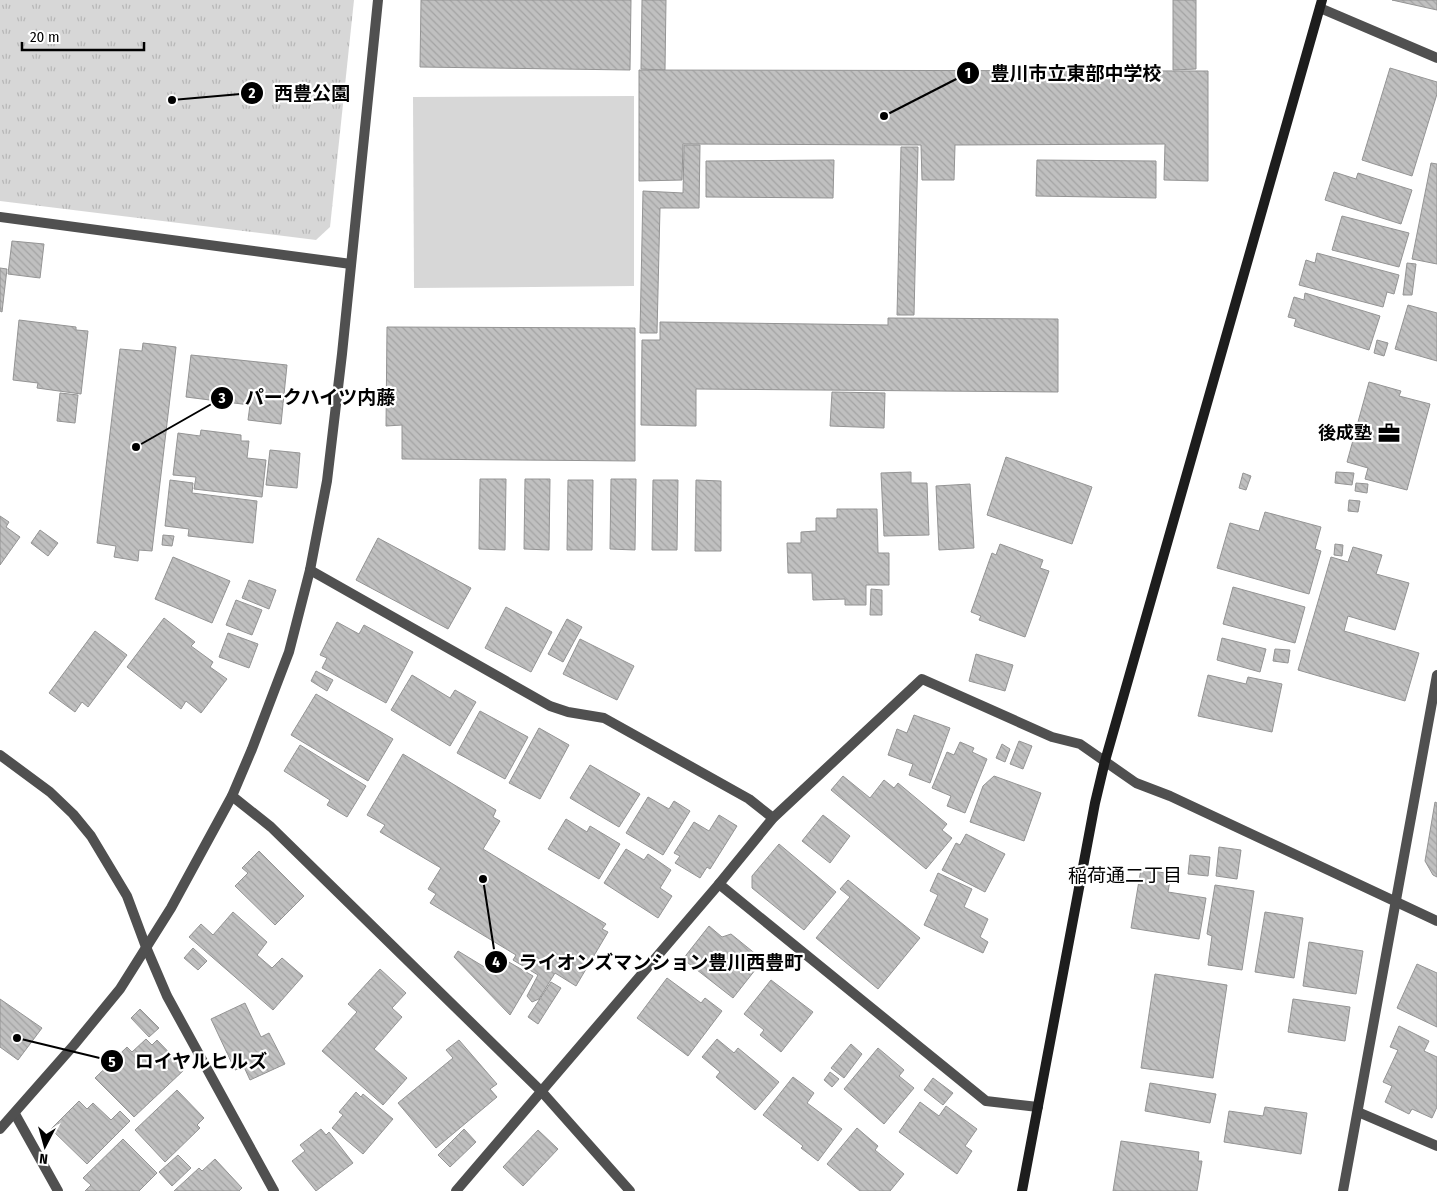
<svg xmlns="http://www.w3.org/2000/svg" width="1437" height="1191" font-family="'Fira Sans Condensed','Noto Sans JP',sans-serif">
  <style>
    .grass { fill: url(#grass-tufts) }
    .pitch { fill: #d7d7d7 }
    .building { fill: url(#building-back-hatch); stroke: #949494 }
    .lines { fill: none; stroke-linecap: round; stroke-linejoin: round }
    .street { stroke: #505050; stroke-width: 10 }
    .secondary { stroke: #1d1d1d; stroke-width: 10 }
    .labels { text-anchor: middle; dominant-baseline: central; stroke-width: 4.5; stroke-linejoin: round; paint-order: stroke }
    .poi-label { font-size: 18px; font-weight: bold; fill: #000; stroke: #fff; text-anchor: end }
    .neighbourhood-label { font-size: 19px; fill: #000; stroke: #fff }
    .leader { fill: none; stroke: #000; stroke-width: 2 }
    .callout-dot { fill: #000; stroke: #fff; stroke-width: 2 }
    .mark-label { font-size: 15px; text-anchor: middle; font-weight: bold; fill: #fff }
    .callout-label { font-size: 19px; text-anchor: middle; font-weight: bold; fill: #000; stroke: #fff; stroke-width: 4.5; stroke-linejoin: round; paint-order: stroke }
  </style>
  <defs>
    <pattern id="grass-tufts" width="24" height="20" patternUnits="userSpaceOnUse" patternTransform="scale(1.25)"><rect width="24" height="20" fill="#d7d7d7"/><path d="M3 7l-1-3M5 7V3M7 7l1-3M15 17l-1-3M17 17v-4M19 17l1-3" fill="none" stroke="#b7b7b7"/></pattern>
    <pattern id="building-back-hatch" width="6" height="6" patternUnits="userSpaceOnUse" patternTransform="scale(1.25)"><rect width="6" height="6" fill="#c0c0c0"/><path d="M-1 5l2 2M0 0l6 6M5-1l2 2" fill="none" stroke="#a3a3a3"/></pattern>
  </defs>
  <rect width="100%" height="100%" fill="#fff"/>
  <polygon class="grass" points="0,0 354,0 330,227 316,240 0,201"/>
  <polygon class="pitch" points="634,96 634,286 414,288 413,97"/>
  <g class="building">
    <polygon points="421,0 631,0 630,70 420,67"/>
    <polygon points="642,0 666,0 665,70 641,69"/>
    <polygon points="1173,0 1196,0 1196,69 1173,70"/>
    <polygon points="1392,0 1437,0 1437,10"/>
    <polygon points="1390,68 1437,82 1437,94 1412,176 1362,160"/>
    <polygon points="639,70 1208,71 1208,181 1164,180 1165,144 955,145 954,180 922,180 921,145 683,144 682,180 639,181"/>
    <polygon points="684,145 700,145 699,208 660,208 657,333 640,333 643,191 683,193"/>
    <polygon points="901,147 918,147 914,315 897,315"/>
    <polygon points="834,160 833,198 706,197 706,161"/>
    <polygon points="1037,160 1156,161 1156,198 1036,196"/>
    <polygon points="1431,163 1437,164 1437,264 1412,259"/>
    <polygon points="1334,172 1356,179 1358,173 1412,190 1401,224 1325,200"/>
    <polygon points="1342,216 1409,233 1399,267 1332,250"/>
    <polygon points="12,241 44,244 40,278 8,274"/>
    <polygon points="1317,253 1399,275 1394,294 1387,292 1383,307 1299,285 1306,260 1315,263"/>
    <polygon points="1407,263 1416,264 1412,295 1403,295"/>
    <polygon points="0,268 7,269 2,312 0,311"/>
    <polygon points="1305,293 1380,316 1369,350 1294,326 1296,319 1288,317 1294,297 1304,300"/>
    <polygon points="1408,305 1437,313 1437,361 1395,349"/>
    <polygon points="888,318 1058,319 1058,392 696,389 696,426 641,425 642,340 660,340 660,322 888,325"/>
    <polygon points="19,320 76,327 76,330 88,331 81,394 37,388 38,383 13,380"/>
    <polygon points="387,327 635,328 635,461 402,459 402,425 386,426"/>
    <polygon points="1377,340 1388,343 1384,356 1374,353"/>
    <polygon points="143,343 176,347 152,551 139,550 138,561 114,557 116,546 97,543 120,349 142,351"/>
    <polygon points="191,355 287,365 281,424 248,420 250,405 186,397"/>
    <polygon points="1369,382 1401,391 1399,396 1430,404 1407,490 1365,479 1368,468 1347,462"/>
    <polygon points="832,392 885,393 884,428 830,426"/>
    <polygon points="60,393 78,395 75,423 57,421"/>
    <polygon points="201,430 241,435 241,441 249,441 247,458 266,460 262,497 194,489 196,477 173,475 178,433 200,436"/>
    <polygon points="270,450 300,453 297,488 266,485"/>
    <polygon points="1006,457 1092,487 1072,544 987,515"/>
    <polygon points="911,472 911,483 927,483 929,535 884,536 881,473"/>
    <polygon points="1336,472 1354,473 1352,485 1335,483"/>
    <polygon points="1243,473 1251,476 1246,490 1239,488"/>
    <polygon points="480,479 506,479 505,550 479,549"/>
    <polygon points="525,479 550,479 549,550 524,549"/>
    <polygon points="611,479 636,479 635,550 610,549"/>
    <polygon points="170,480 193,483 192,493 257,501 253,543 188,536 189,529 165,526"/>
    <polygon points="568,480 593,480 592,550 567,550"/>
    <polygon points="653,480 678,480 677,550 652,550"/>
    <polygon points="696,480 721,481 721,551 695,551"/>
    <polygon points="1356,483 1368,484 1367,493 1355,491"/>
    <polygon points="970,484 974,548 939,550 936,486"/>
    <polygon points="1349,500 1360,501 1358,512 1348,511"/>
    <polygon points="837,509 877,509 878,553 889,553 889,585 866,585 866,605 845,605 845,599 813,600 812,573 788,573 787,543 801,543 801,532 816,531 816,518 837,518"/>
    <polygon points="1265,512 1321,527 1315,549 1321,551 1309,594 1217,568 1230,523 1259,531"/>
    <polygon points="0,516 9,522 6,527 20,537 0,565"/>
    <polygon points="40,530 58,543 48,556 31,543"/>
    <polygon points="163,535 174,536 172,546 162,545"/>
    <polygon points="378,538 471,588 448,629 356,580"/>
    <polygon points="1000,544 1043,560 1040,568 1049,571 1025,637 979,620 981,616 971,612 992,553 996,555"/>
    <polygon points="1335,544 1343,545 1342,556 1334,555"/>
    <polygon points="1353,547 1382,555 1376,574 1409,583 1395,630 1348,616 1344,631 1419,653 1405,701 1298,670 1331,557 1348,562"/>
    <polygon points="173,557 230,581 212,623 155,599"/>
    <polygon points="249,580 276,590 269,609 242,598"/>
    <polygon points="1233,587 1305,607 1295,643 1223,624"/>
    <polygon points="871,589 882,590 882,615 870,615"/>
    <polygon points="236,600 262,610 252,635 226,625"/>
    <polygon points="506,607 552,632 531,672 485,648"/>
    <polygon points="164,618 195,642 191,646 213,662 210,667 227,679 201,713 186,701 181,709 127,667"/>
    <polygon points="567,619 582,627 563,662 548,654"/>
    <polygon points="337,622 359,634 364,625 413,652 386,703 322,668 327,658 320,655"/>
    <polygon points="95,631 127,655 88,707 82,702 75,712 49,693"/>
    <polygon points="228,633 258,644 249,668 219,657"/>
    <polygon points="1222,638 1266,649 1260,672 1217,660"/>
    <polygon points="580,639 634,666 617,700 563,674"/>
    <polygon points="1275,649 1290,650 1288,663 1273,661"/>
    <polygon points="976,654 1013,665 1005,691 969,681"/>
    <polygon points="316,671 333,680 327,691 311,681"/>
    <polygon points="412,675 450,698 455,690 476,702 450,746 391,710"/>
    <polygon points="1208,675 1246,684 1248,677 1282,684 1272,732 1198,716"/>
    <polygon points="316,694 393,739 368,781 291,735"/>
    <polygon points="480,711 528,737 505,779 457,753"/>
    <polygon points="914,715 950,728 930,783 909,775 913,764 888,755 897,729 907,733"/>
    <polygon points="539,728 569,745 540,799 509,783"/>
    <polygon points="1019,741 1032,746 1023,769 1010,764"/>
    <polygon points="960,742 974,748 972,752 987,759 965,813 947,806 951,796 932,788 947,752 954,755"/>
    <polygon points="1002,744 1010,749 1005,762 996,758"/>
    <polygon points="300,745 366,786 347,817 327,805 330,800 284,771"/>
    <polygon points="403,754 496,810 493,817 500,821 483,849 606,924 602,929 608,932 576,986 555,973 539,999 532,1002 527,996 538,975 513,960 516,955 430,903 436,894 428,889 441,868 380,832 385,825 367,815"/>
    <polygon points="590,765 640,794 619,827 570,798"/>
    <polygon points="843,776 870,798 884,780 894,788 898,783 947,824 942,830 952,838 926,869 831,790"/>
    <polygon points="994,776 1041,793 1024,841 970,822 983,786"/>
    <polygon points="648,797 669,809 674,801 690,811 663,855 626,833"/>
    <polygon points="1435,802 1437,803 1437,877 1433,875 1425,861"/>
    <polygon points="719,815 737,826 710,869 707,867 700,878 675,863 680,856 674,853 694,822 709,831"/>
    <polygon points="823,815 850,836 830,863 802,841"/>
    <polygon points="566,819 587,832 590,826 620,844 599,879 548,849"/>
    <polygon points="966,834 1005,854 985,892 942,870 956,843 960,845"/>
    <polygon points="779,844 836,892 804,930 752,888 752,876"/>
    <polygon points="1219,847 1241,850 1237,879 1216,876"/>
    <polygon points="626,849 644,860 648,854 671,870 660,888 672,896 658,918 604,883"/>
    <polygon points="259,851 304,896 275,925 235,886 248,873 242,868"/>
    <polygon points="1190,855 1210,857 1208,876 1188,874"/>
    <polygon points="1141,869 1171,874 1168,892 1206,898 1199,939 1131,928"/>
    <polygon points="938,873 972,889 964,907 988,919 980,937 988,942 983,953 924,925 938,895 930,891"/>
    <polygon points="848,880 920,938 878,989 816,938 850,897 840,889"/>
    <polygon points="1215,885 1254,891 1242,970 1208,965 1212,936 1207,934"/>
    <polygon points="233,912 267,942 257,955 272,968 282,958 303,976 273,1010 189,937 201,924 213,935"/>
    <polygon points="1265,912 1303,918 1294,978 1255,972"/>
    <polygon points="709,926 722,937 731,934 763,960 733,998 683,959"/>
    <polygon points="1309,942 1363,951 1356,994 1303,986"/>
    <polygon points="193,948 207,961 198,970 184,958"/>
    <polygon points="458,951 491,971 500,957 533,976 510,1015 454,957"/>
    <polygon points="1417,964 1437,973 1437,1027 1397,1008"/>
    <polygon points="380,969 406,993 392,1008 402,1017 374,1049 407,1078 383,1105 322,1051 357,1012 348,1004"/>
    <polygon points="1155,974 1227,985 1213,1078 1141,1068"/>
    <polygon points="667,978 701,1003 705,998 722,1011 688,1056 637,1018"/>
    <polygon points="771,980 813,1012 781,1052 760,1035 764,1030 744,1014"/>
    <polygon points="551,982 561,988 538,1024 528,1017"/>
    <polygon points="0,999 42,1028 18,1060 0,1047"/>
    <polygon points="1293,999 1350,1007 1345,1041 1288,1032"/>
    <polygon points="245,1003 261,1037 269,1033 285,1064 250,1080 244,1067 235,1070 211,1019"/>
    <polygon points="140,1009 159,1028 149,1037 131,1018"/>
    <polygon points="1399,1026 1429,1041 1424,1051 1437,1057 1437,1107 1432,1118 1412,1109 1409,1114 1385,1102 1392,1086 1383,1082 1398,1050 1390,1047"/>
    <polygon points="146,1039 152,1045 157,1040 185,1069 134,1117 95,1078 127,1047 132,1052"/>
    <polygon points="717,1039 734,1053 738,1048 779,1082 755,1110 716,1077 720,1072 702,1057"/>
    <polygon points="459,1040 497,1084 490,1089 497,1097 436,1148 398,1103 453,1058 446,1050"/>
    <polygon points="851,1044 862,1054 844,1078 831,1068"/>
    <polygon points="878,1048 904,1070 899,1076 914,1088 884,1124 844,1089"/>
    <polygon points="830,1072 839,1079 832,1087 824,1080"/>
    <polygon points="793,1077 814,1093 807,1103 842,1129 818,1161 801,1148 803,1146 763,1115"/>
    <polygon points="933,1078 953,1093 943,1105 924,1090"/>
    <polygon points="1150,1083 1216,1094 1210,1123 1145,1111"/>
    <polygon points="177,1090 204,1118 197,1125 200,1128 165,1162 135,1130"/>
    <polygon points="356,1092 361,1097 363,1094 393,1119 363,1154 332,1128 343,1115 339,1112"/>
    <polygon points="79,1101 87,1109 93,1103 111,1120 120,1111 130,1121 87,1164 51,1129"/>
    <polygon points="920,1102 939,1116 946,1106 977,1129 965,1146 972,1151 957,1174 899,1132"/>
    <polygon points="1265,1107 1307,1113 1301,1154 1224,1142 1229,1111 1263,1116"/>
    <polygon points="857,1128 878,1146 875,1150 904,1174 890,1191 860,1191 827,1164"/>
    <polygon points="321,1129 326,1135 329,1132 353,1163 316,1191 292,1161 305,1151 300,1145"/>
    <polygon points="464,1129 476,1142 450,1167 438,1155"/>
    <polygon points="538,1130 558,1149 523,1186 503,1167"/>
    <polygon points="123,1139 157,1173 139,1191 85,1191 91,1185 83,1178"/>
    <polygon points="1121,1141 1199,1152 1198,1161 1202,1161 1197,1191 1113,1191"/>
    <polygon points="178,1155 191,1168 172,1186 159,1172"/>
    <polygon points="215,1159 242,1188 239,1191 174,1191 199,1168 202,1171"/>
  </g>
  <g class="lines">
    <g class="street">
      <polyline points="1320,8 1437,58"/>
      <polyline points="0,217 351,264"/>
      <polyline points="310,570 550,706 568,712 604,718 749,799 773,818"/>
      <polyline points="0,755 50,792 73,814 91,836 127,896 146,947 167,996 274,1191"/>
      <polyline points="232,796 271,827 542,1092 630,1191"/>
      <polyline points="719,884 986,1101 1038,1107"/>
      <polyline points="1358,1112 1437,1146"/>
      <polyline points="15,1114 58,1191"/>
      <polyline points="0,1129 74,1045 120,989 171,908 232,796 252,749 289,652 310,570 327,481 342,354 378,0"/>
      <polyline points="456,1191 719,884 773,818 922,679 1052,737 1080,744 1136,783 1170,796 1437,921"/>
      <polyline points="1343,1191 1437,675"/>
    </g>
    <polyline class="secondary" points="1022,1191 1095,803 1105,761 1322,0"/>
  </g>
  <defs>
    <g id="office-bare" transform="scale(1.725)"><path d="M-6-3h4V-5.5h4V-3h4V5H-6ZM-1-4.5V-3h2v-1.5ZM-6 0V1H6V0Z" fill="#000" stroke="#fff" stroke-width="2.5" paint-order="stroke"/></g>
  </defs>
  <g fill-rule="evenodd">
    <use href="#office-bare" x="1389" y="433"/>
  </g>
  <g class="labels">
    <g class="poi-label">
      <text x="1372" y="433">後成塾</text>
    </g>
    <g class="neighbourhood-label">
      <text x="1125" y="875">稲荷通二丁目</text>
    </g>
  </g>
  <path class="leader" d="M884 116L968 73M172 100L252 93M136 447L222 398M483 879L496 962M17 1038L112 1061"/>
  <g class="callout-dot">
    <circle cx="884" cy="116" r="5"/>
    <circle cx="172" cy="100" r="5"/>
    <circle cx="136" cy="447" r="5"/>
    <circle cx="483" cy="879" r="5"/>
    <circle cx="17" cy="1038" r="5"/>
    <circle cx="968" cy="73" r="12"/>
    <circle cx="252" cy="93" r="12"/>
    <circle cx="222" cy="398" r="12"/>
    <circle cx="496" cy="962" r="12"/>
    <circle cx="112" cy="1061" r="12"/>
  </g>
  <g class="mark-label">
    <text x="968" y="78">1</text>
    <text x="252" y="98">2</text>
    <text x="222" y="403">3</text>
    <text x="496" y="967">4</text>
    <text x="112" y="1067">5</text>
  </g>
  <g class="callout-label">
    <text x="1076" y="80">豊川市立東部中学校</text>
    <text x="312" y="100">西豊公園</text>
    <text x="320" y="404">パークハイツ内藤</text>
    <text x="661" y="969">ライオンズマンション豊川西豊町</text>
    <text x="201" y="1068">ロイヤルヒルズ</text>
  </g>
  <g transform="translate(45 1146) rotate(186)" stroke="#ffffff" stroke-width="4" paint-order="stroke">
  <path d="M0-4L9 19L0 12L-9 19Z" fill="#000000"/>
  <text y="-8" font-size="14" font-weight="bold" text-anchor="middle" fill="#000000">N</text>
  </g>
  <path d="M22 42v8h122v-8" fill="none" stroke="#000000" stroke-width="2.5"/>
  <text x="30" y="42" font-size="15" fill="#000000" stroke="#ffffff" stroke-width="4" paint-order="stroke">20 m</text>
</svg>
